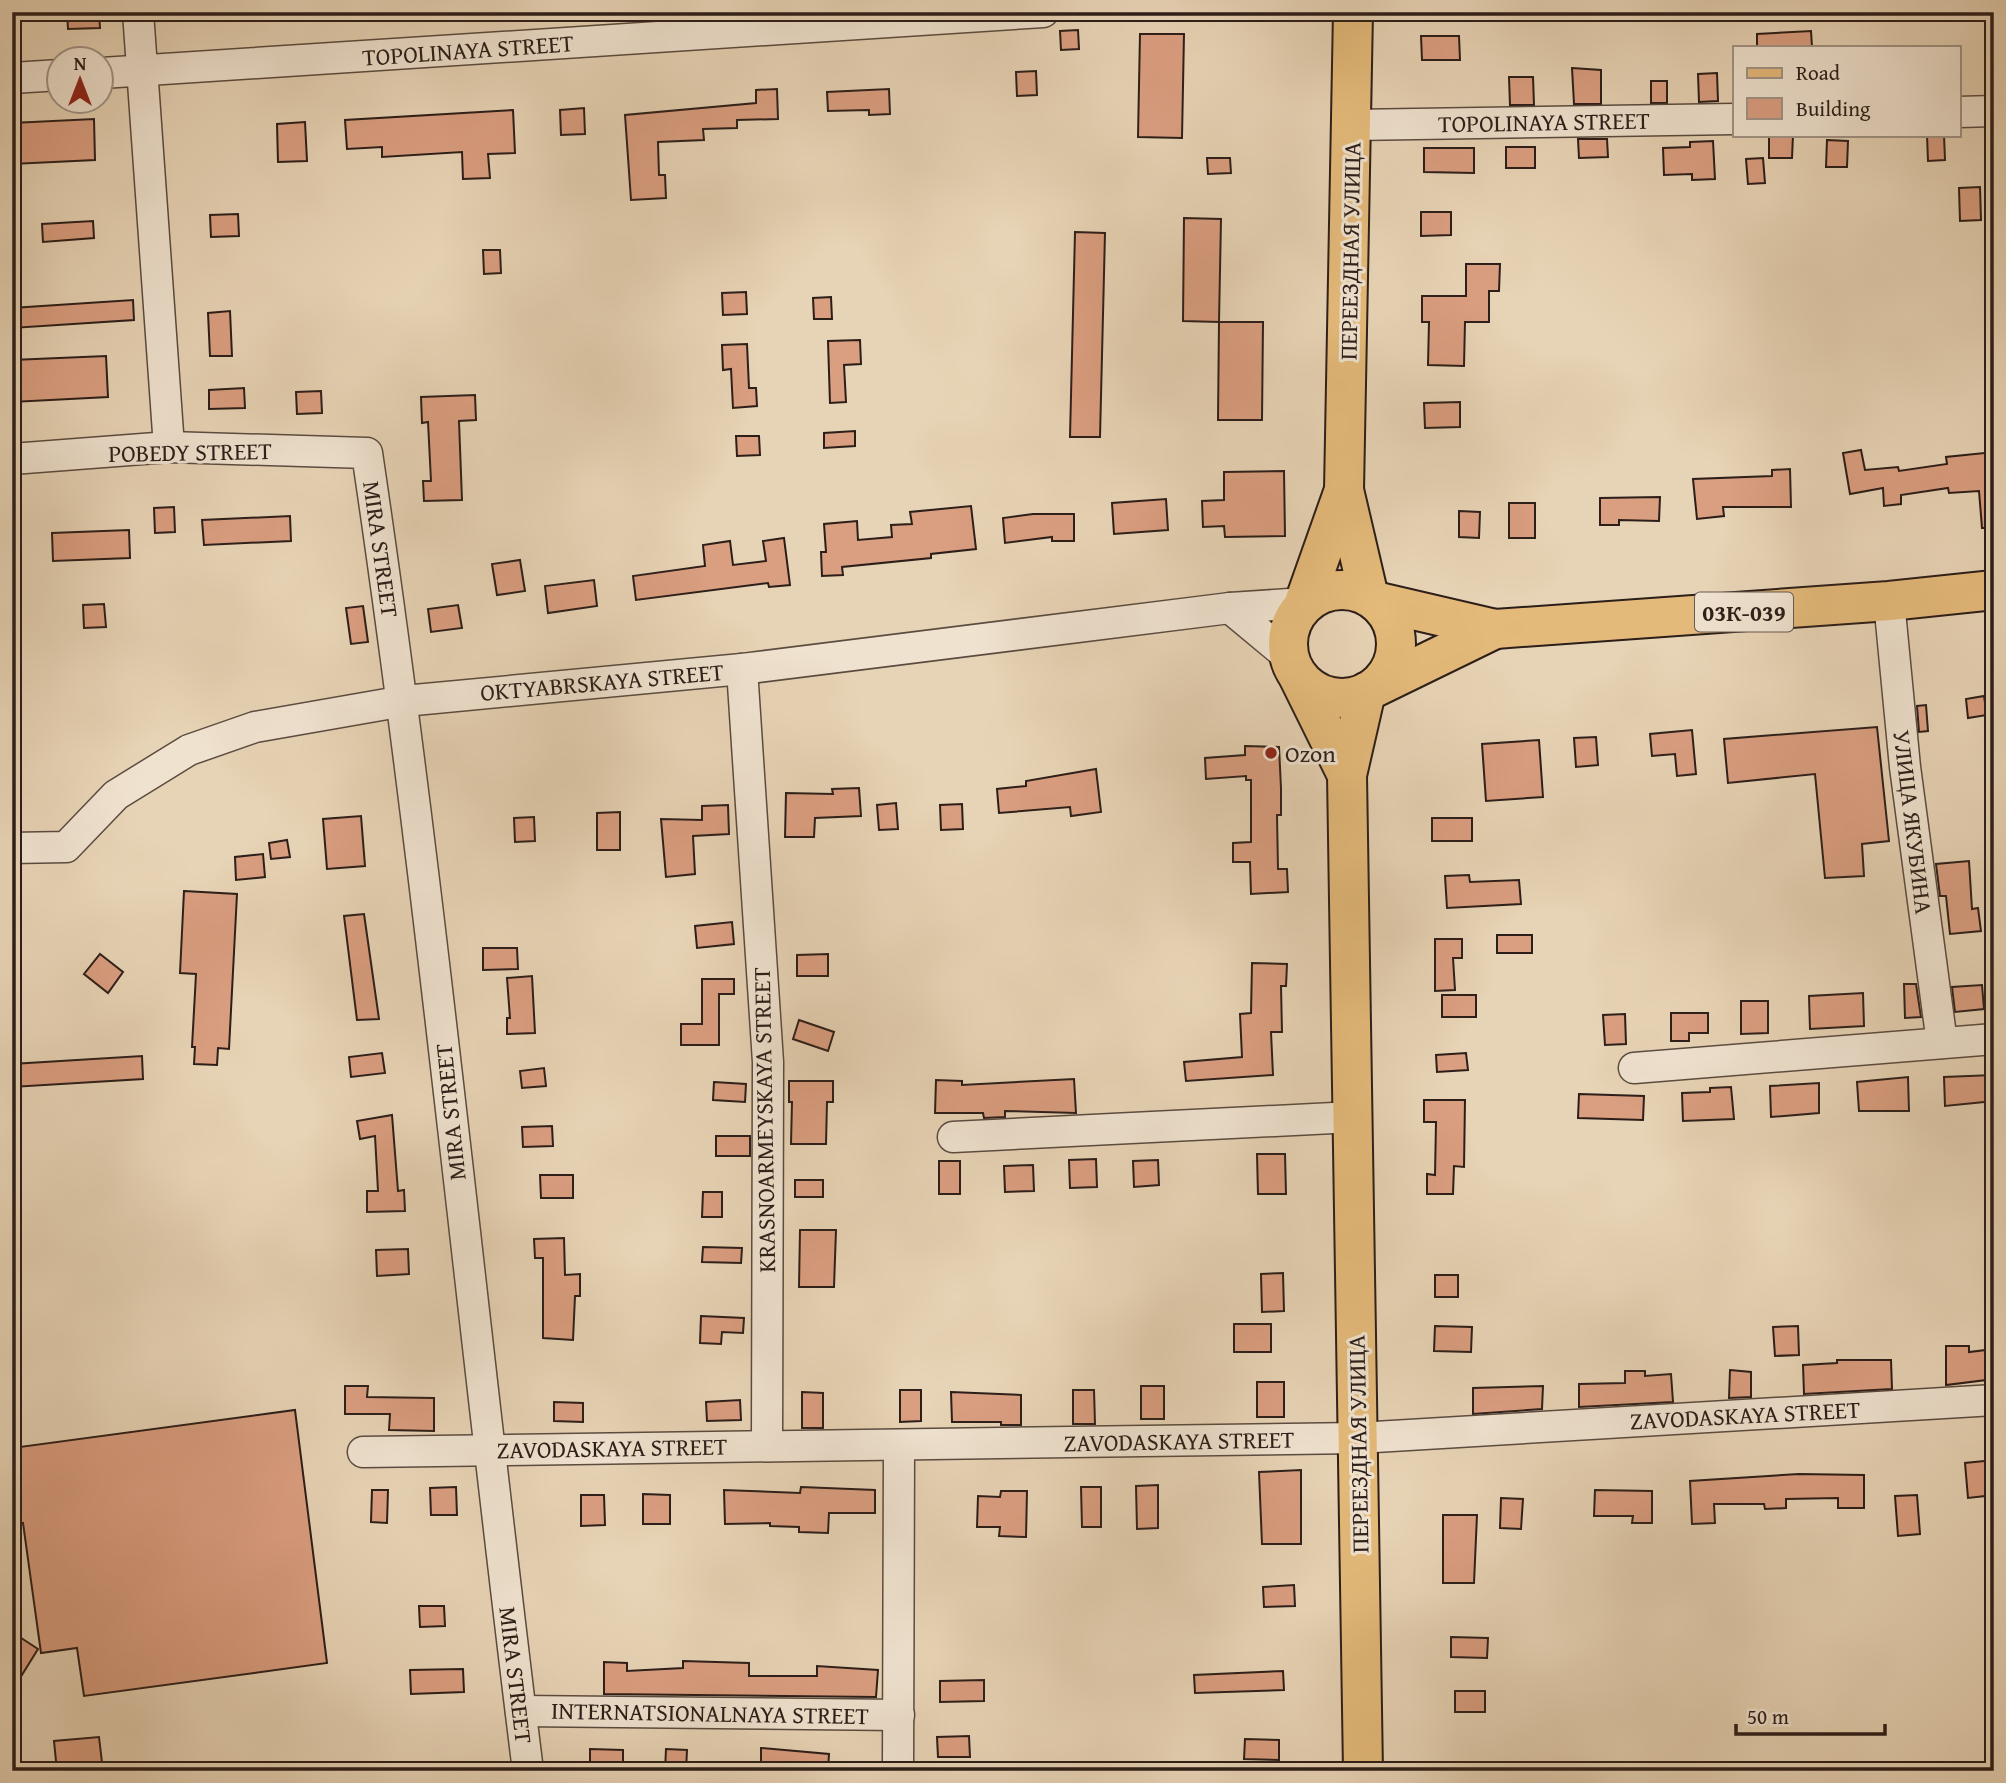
<svg xmlns="http://www.w3.org/2000/svg" width="2006" height="1783" font-family="'Gentium Book Plus',serif">
  <style>
    .building { fill: #da9e80; stroke: #2c1e19; stroke-width: 2 }
    .lines { fill: none; stroke-linecap: round; stroke-linejoin: round }
    .minor-casing { stroke: #5b4b40; stroke-width: 33 }
    .major-casing { stroke: #2c1e19; stroke-width: 42 }
    .minor { stroke: #efe2cf; stroke-width: 30 }
    .major { stroke: #e4ba7a; stroke-width: 38 }
    .poi-dot { fill: #8f2418; stroke: #efe2cf; stroke-width: 2.5 }
    .labels { text-anchor: middle; dominant-baseline: central; stroke-width: 6; stroke-linejoin: round; paint-order: stroke }
    .shield { fill: #efe2cf; stroke: #665950; stroke-width: 2 }
    .shield-label { font-size: 23px; font-weight: bold; fill: #2c1e19 }
    .street-label { font-size: 24px; fill: #2c1e19; stroke: #efe2cf }
    .poi-label { font-size: 24px; fill: #2c1e19; stroke: #efe2cf; text-anchor: start }
  </style>
  <rect width="100%" height="100%" fill="#e7d3b5"/>
  <filter id="stains"><feTurbulence type="fractalNoise" baseFrequency=".00286" numOctaves="4"/><feColorMatrix values="0 0 0 0 .2 0 0 0 0 .09 0 0 0 0 .02 0 0 0 .5 -.17"/></filter>
  <radialGradient id="worn" r=".72"><stop offset=".6" stop-color="#630" stop-opacity="0"/><stop offset="1" stop-color="#630" stop-opacity=".3"/></radialGradient>
  <g class="building">
    <polygon points="67,12 99,12 100,28 68,29"/>
    <polygon points="1078,30 1079,49 1061,50 1060,31"/>
    <polygon points="1811,31 1812,47 1757,47 1757,34"/>
    <polygon points="1140,34 1184,34 1182,138 1138,137"/>
    <polygon points="1421,36 1459,36 1460,60 1422,60"/>
    <polygon points="1572,68 1601,70 1601,104 1574,104"/>
    <polygon points="1036,71 1037,95 1017,96 1016,72"/>
    <polygon points="1717,73 1718,101 1699,102 1698,74"/>
    <polygon points="1509,77 1533,77 1534,105 1510,105"/>
    <rect x="1651" y="81" width="16" height="22"/>
    <polygon points="777,89 778,119 737,120 737,128 703,129 704,140 658,142 659,175 665,175 666,198 631,200 625,115 756,103 756,90"/>
    <polygon points="889,89 890,114 869,115 869,110 828,111 827,92"/>
    <polygon points="584,108 585,134 561,135 560,110"/>
    <polygon points="513,110 515,153 488,154 490,178 463,179 462,152 382,157 382,147 347,149 345,120"/>
    <polygon points="94,119 95,160 12,164 12,123"/>
    <polygon points="305,122 307,161 278,162 277,124"/>
    <polygon points="1769,135 1793,135 1792,158 1769,158"/>
    <polygon points="1927,135 1944,135 1945,160 1928,161"/>
    <polygon points="1578,139 1607,139 1608,157 1579,158"/>
    <polygon points="1827,140 1848,141 1847,167 1826,167"/>
    <polygon points="1713,141 1715,179 1692,180 1692,174 1664,175 1663,148 1690,147 1690,142"/>
    <rect x="1506" y="147" width="29" height="21"/>
    <polygon points="1424,148 1474,148 1474,173 1424,172"/>
    <polygon points="1207,158 1230,158 1231,173 1208,174"/>
    <polygon points="1763,158 1765,183 1748,184 1746,159"/>
    <polygon points="1980,187 1981,220 1960,221 1959,188"/>
    <polygon points="1421,212 1451,212 1451,235 1421,236"/>
    <polygon points="238,214 239,236 211,237 210,215"/>
    <polygon points="1184,218 1221,219 1219,322 1183,321"/>
    <polygon points="93,221 94,238 43,242 42,224"/>
    <polygon points="1075,232 1105,233 1100,437 1070,437"/>
    <polygon points="483,250 500,250 501,273 484,274"/>
    <polygon points="1466,264 1500,264 1499,291 1489,291 1489,322 1465,322 1464,366 1428,365 1429,322 1422,322 1422,296 1466,296"/>
    <polygon points="746,292 747,314 723,315 722,293"/>
    <polygon points="831,297 832,319 814,319 813,298"/>
    <polygon points="133,300 134,320 12,328 12,308"/>
    <polygon points="230,311 232,356 210,356 208,313"/>
    <polygon points="1219,322 1263,322 1262,420 1218,420"/>
    <polygon points="860,340 861,364 844,365 846,402 830,403 828,341"/>
    <polygon points="747,344 749,388 756,388 757,406 733,408 731,369 723,370 722,345"/>
    <polygon points="106,356 108,397 12,402 12,360"/>
    <polygon points="244,388 245,408 209,409 209,390"/>
    <polygon points="321,391 322,413 297,414 296,392"/>
    <polygon points="475,395 476,420 459,421 462,500 424,501 423,481 431,481 428,422 422,423 421,397"/>
    <polygon points="1460,402 1460,427 1425,428 1424,403"/>
    <polygon points="855,431 855,446 824,448 824,433"/>
    <polygon points="736,436 759,436 760,455 737,456"/>
    <polygon points="1861,450 1865,470 1898,467 1899,471 1947,464 1946,457 1994,452 1994,528 1982,528 1979,491 1949,493 1948,488 1901,495 1901,504 1884,506 1883,488 1850,494 1843,453"/>
    <polygon points="1790,469 1791,507 1723,507 1724,516 1697,519 1693,479 1772,476 1772,470"/>
    <polygon points="1284,471 1285,536 1225,537 1224,526 1203,527 1202,501 1224,500 1224,472"/>
    <polygon points="1660,497 1659,521 1619,520 1619,525 1600,525 1600,498"/>
    <polygon points="1166,499 1168,530 1114,534 1112,503"/>
    <rect x="1509" y="503" width="26" height="35"/>
    <polygon points="971,506 976,549 931,554 931,558 842,567 843,575 822,576 821,552 826,552 824,524 857,521 858,540 892,537 891,525 912,524 910,512"/>
    <polygon points="174,507 175,532 155,533 154,508"/>
    <polygon points="1459,511 1480,512 1479,538 1459,537"/>
    <polygon points="1033,514 1074,514 1074,541 1052,541 1052,537 1005,543 1003,518"/>
    <polygon points="290,516 291,541 204,545 202,520"/>
    <polygon points="129,530 130,558 53,561 52,533"/>
    <polygon points="784,538 790,585 769,587 768,583 636,600 633,576 705,566 703,545 730,541 733,565 766,561 763,541"/>
    <polygon points="520,560 525,591 497,595 492,564"/>
    <polygon points="594,580 597,606 548,613 545,586"/>
    <polygon points="104,604 106,627 84,628 83,605"/>
    <polygon points="458,605 462,628 431,632 428,609"/>
    <polygon points="363,606 368,642 351,644 346,608"/>
    <polygon points="1984,696 1987,715 1968,718 1966,699"/>
    <polygon points="1926,705 1928,731 1919,732 1917,706"/>
    <polygon points="1877,727 1889,841 1862,844 1864,876 1825,878 1815,774 1728,783 1724,739"/>
    <polygon points="1692,730 1696,774 1677,776 1675,754 1652,756 1650,734"/>
    <polygon points="1596,737 1598,765 1576,767 1574,738"/>
    <polygon points="1539,740 1543,797 1486,801 1482,744"/>
    <polygon points="1245,746 1279,747 1281,788 1281,815 1277,815 1278,869 1287,869 1288,892 1251,894 1250,862 1233,862 1233,843 1251,842 1251,780 1246,780 1246,776 1206,779 1205,758 1245,755"/>
    <polygon points="1096,769 1101,812 1071,816 1070,807 999,813 997,789 1026,786 1026,781"/>
    <polygon points="859,788 861,816 815,818 814,837 785,837 786,793 833,794 832,789"/>
    <polygon points="896,803 898,829 879,830 877,805"/>
    <polygon points="962,804 963,829 941,830 940,805"/>
    <polygon points="728,805 729,834 693,836 695,874 666,877 661,819 702,820 702,806"/>
    <polygon points="620,812 620,850 597,850 597,813"/>
    <polygon points="361,816 365,866 327,869 323,819"/>
    <polygon points="534,817 535,841 515,842 514,818"/>
    <rect x="1432" y="818" width="40" height="23"/>
    <polygon points="287,840 290,857 271,859 269,843"/>
    <polygon points="263,854 265,877 236,880 235,857"/>
    <polygon points="1969,861 1972,909 1978,908 1981,931 1950,934 1946,896 1940,896 1936,864"/>
    <polygon points="1469,875 1470,882 1519,880 1521,904 1447,908 1445,876"/>
    <polygon points="184,891 237,894 229,1049 218,1048 217,1065 194,1064 195,1047 192,1047 196,974 180,973"/>
    <polygon points="364,914 379,1019 357,1020 344,916"/>
    <polygon points="732,922 734,944 697,948 695,926"/>
    <rect x="1497" y="935" width="35" height="18"/>
    <polygon points="1435,939 1462,939 1462,958 1453,958 1455,990 1435,991"/>
    <polygon points="483,948 517,948 518,969 483,970"/>
    <polygon points="100,954 123,972 108,993 84,974"/>
    <polygon points="828,954 828,976 797,976 797,955"/>
    <polygon points="1252,963 1287,964 1286,986 1281,986 1282,1032 1271,1032 1273,1075 1186,1081 1184,1062 1242,1057 1240,1014 1251,1013"/>
    <polygon points="532,976 535,1033 507,1034 507,1018 510,1018 507,978"/>
    <polygon points="702,979 734,979 734,994 719,994 719,1045 681,1045 681,1024 702,1024"/>
    <polygon points="1904,984 1916,984 1921,1017 1905,1018"/>
    <polygon points="1982,985 1984,1009 1955,1012 1952,987"/>
    <polygon points="1863,993 1864,1026 1810,1029 1809,996"/>
    <rect x="1442" y="995" width="34" height="22"/>
    <polygon points="1741,1001 1768,1001 1768,1033 1741,1034"/>
    <polygon points="1671,1013 1708,1013 1708,1033 1689,1033 1689,1041 1671,1041"/>
    <polygon points="1625,1014 1626,1044 1605,1045 1603,1015"/>
    <polygon points="799,1020 834,1032 828,1051 793,1039"/>
    <polygon points="382,1053 385,1073 351,1077 349,1057"/>
    <polygon points="1466,1053 1468,1070 1437,1072 1436,1055"/>
    <polygon points="142,1056 143,1079 12,1087 12,1064"/>
    <polygon points="544,1068 546,1086 522,1088 520,1071"/>
    <polygon points="1994,1075 1994,1101 1945,1106 1944,1077"/>
    <polygon points="1908,1077 1909,1111 1859,1111 1857,1082"/>
    <polygon points="1074,1079 1076,1113 1005,1111 1005,1117 984,1118 983,1113 935,1113 936,1080 962,1081 962,1085"/>
    <polygon points="789,1081 833,1081 833,1102 827,1102 826,1144 791,1144 792,1102 789,1102"/>
    <polygon points="714,1082 746,1084 745,1102 713,1100"/>
    <polygon points="1819,1083 1819,1113 1771,1117 1770,1086"/>
    <polygon points="1731,1087 1734,1119 1683,1121 1682,1093 1710,1092 1710,1088"/>
    <polygon points="1579,1094 1644,1096 1643,1120 1578,1118"/>
    <polygon points="1424,1100 1465,1100 1464,1167 1454,1166 1453,1194 1427,1194 1427,1174 1435,1175 1436,1122 1424,1122"/>
    <polygon points="392,1115 398,1191 404,1190 405,1211 367,1212 367,1191 378,1191 375,1136 360,1139 357,1121"/>
    <polygon points="552,1126 553,1146 523,1147 522,1127"/>
    <rect x="716" y="1136" width="34" height="20"/>
    <polygon points="1257,1154 1285,1154 1286,1194 1258,1194"/>
    <polygon points="1096,1159 1097,1187 1070,1188 1069,1160"/>
    <polygon points="1158,1160 1159,1185 1134,1187 1133,1161"/>
    <rect x="939" y="1161" width="21" height="33"/>
    <polygon points="1033,1165 1034,1191 1005,1192 1004,1166"/>
    <polygon points="540,1175 573,1175 573,1198 541,1198"/>
    <rect x="795" y="1180" width="28" height="17"/>
    <polygon points="703,1192 722,1192 722,1217 702,1217"/>
    <polygon points="800,1230 836,1230 834,1287 799,1287"/>
    <polygon points="564,1238 565,1275 580,1274 580,1296 575,1296 573,1340 543,1338 543,1258 535,1258 534,1239"/>
    <polygon points="703,1247 742,1248 741,1263 702,1262"/>
    <polygon points="408,1249 409,1274 377,1276 376,1250"/>
    <polygon points="1283,1273 1284,1311 1262,1312 1261,1274"/>
    <rect x="1435" y="1275" width="23" height="22"/>
    <polygon points="701,1316 744,1318 743,1333 722,1332 721,1344 700,1343"/>
    <rect x="1234" y="1324" width="37" height="28"/>
    <polygon points="1435,1326 1472,1327 1471,1352 1434,1351"/>
    <polygon points="1798,1326 1799,1355 1775,1356 1773,1327"/>
    <polygon points="1946,1346 1969,1346 1969,1352 1994,1349 1994,1379 1946,1385"/>
    <polygon points="1837,1360 1891,1360 1892,1389 1804,1394 1803,1365 1837,1363"/>
    <polygon points="1730,1370 1751,1372 1751,1397 1729,1398"/>
    <polygon points="1625,1371 1645,1371 1645,1376 1671,1374 1673,1402 1579,1407 1579,1384 1625,1383"/>
    <rect x="1257" y="1382" width="27" height="35"/>
    <polygon points="345,1386 368,1386 367,1397 434,1398 434,1431 389,1430 390,1414 345,1414"/>
    <rect x="1141" y="1386" width="23" height="33"/>
    <polygon points="1543,1386 1542,1409 1473,1414 1473,1388"/>
    <polygon points="900,1390 921,1390 921,1421 900,1422"/>
    <polygon points="1073,1390 1094,1390 1095,1424 1073,1424"/>
    <polygon points="802,1392 823,1393 823,1428 802,1428"/>
    <polygon points="951,1392 1021,1395 1021,1425 1001,1425 1001,1422 952,1422"/>
    <polygon points="740,1400 741,1420 707,1421 706,1402"/>
    <polygon points="554,1402 583,1403 583,1422 554,1421"/>
    <polygon points="295,1410 327,1663 84,1696 77,1648 41,1653 23,1523 12,1524 12,1448"/>
    <polygon points="1994,1460 1994,1495 1968,1498 1965,1463"/>
    <polygon points="1301,1470 1301,1544 1262,1544 1259,1472"/>
    <polygon points="1799,1474 1864,1475 1864,1508 1838,1508 1838,1498 1786,1499 1786,1508 1765,1509 1764,1504 1714,1504 1715,1523 1692,1524 1690,1481"/>
    <polygon points="1158,1485 1158,1528 1137,1529 1136,1486"/>
    <polygon points="456,1487 457,1515 431,1515 430,1488"/>
    <polygon points="801,1487 875,1490 875,1513 829,1513 828,1533 799,1532 799,1527 770,1526 770,1523 725,1524 724,1490 800,1493"/>
    <polygon points="1081,1487 1101,1487 1101,1527 1082,1527"/>
    <polygon points="372,1490 388,1490 387,1523 371,1522"/>
    <polygon points="1595,1490 1652,1491 1652,1523 1632,1523 1633,1516 1594,1516"/>
    <polygon points="1001,1491 1027,1491 1026,1537 999,1536 1000,1527 977,1527 978,1496 1000,1497"/>
    <polygon points="643,1494 670,1495 670,1524 643,1524"/>
    <polygon points="581,1495 604,1495 605,1525 581,1526"/>
    <polygon points="1917,1495 1920,1534 1898,1536 1895,1496"/>
    <polygon points="1501,1498 1523,1499 1521,1529 1500,1528"/>
    <polygon points="1443,1515 1477,1515 1474,1583 1443,1583"/>
    <polygon points="1294,1585 1295,1606 1264,1607 1263,1587"/>
    <polygon points="419,1606 444,1606 445,1626 420,1627"/>
    <polygon points="12,1632 38,1649 12,1691"/>
    <polygon points="1451,1637 1488,1638 1487,1658 1451,1657"/>
    <polygon points="683,1661 749,1663 749,1676 817,1676 817,1666 878,1670 876,1697 604,1694 604,1662 627,1663 627,1671 683,1668"/>
    <polygon points="463,1669 464,1692 411,1694 410,1670"/>
    <polygon points="1283,1671 1284,1690 1195,1693 1194,1675"/>
    <polygon points="984,1680 984,1701 940,1702 940,1681"/>
    <rect x="1455" y="1691" width="30" height="21"/>
    <polygon points="969,1736 970,1757 938,1757 937,1737"/>
    <polygon points="99,1737 103,1771 57,1771 54,1741"/>
    <polygon points="1245,1739 1279,1740 1279,1760 1244,1759"/>
    <polygon points="761,1748 829,1754 828,1771 761,1771"/>
    <polygon points="590,1749 623,1750 623,1771 590,1771"/>
    <polygon points="666,1749 687,1750 686,1771 665,1771"/>
  </g>
  <g class="lines">
    <g class="minor-casing">
      <g id="minor">
        <polyline points="138,12 169,447"/>
        <polyline points="102,73 1043,12"/>
        <polyline points="12,78 60,75"/>
        <polyline points="1959,112 1994,111"/>
        <polyline points="1353,125 1735,119"/>
        <path d="M 12,459 L 169,447 L 367,453 C 432,891 473,1332 528,1771"/>
        <polyline points="1889,601 1905,767 1942,1043"/>
        <polyline points="1230,608 1289,657"/>
        <polyline points="742,669 768,1062 767,1446"/>
        <polyline points="12,848 66,847 116,795 189,750 255,727 404,701 742,669 1230,608 1304,603"/>
        <polyline points="1634,1068 1994,1039"/>
        <polyline points="953,1137 1353,1117"/>
        <polyline points="363,1452 1358,1438 1994,1400"/>
        <polyline points="521,1711 899,1715"/>
        <polyline points="898,1771 899,1446"/>
      </g>
    </g>
    <g class="major-casing">
      <g id="major">
        <polyline points="1353,12 1344,490 1369,597"/>
        <circle cx="1342" cy="644" r="54"/>
        <polyline points="1379,602 1495,629 1889,601 1994,590"/>
        <polyline points="1304,603 1344,490"/>
        <polyline points="1298,676 1347,775"/>
        <polyline points="1376,687 1495,629"/>
        <polyline points="1363,1771 1347,775 1366,692"/>
      </g>
    </g>
    <use href="#minor" class="minor"/>
    <use href="#major" class="major"/>
  </g>
  <circle class="poi-dot" cx="1271" cy="753" r="7"/>
  <g class="labels">
    <rect class="shield" x="1695" y="592.5" width="98" height="39" rx="5"/>
    <g class="shield-label">
      <text x="1744" y="612">03К-039</text>
    </g>
    <g class="street-label">
      <text transform="translate(468 50) rotate(-4)">TOPOLINAYA STREET</text>
      <text transform="translate(1544 122) rotate(-1)">TOPOLINAYA STREET</text>
      <text transform="translate(1350 251) rotate(-89)">ПЕРЕЕЗДНАЯ УЛИЦА</text>
      <text transform="translate(190 452) rotate(-1)">POBEDY STREET</text>
      <text transform="translate(381 549) rotate(82)">MIRA STREET</text>
      <text transform="translate(602 682) rotate(-5)">OKTYABRSKAYA STREET</text>
      <text transform="translate(1913 822) rotate(83)">УЛИЦА ЯКУБИНА</text>
      <text transform="translate(450 1112) rotate(-96)">MIRA STREET</text>
      <text transform="translate(764 1120) rotate(-91)">KRASNOARMEYSKAYA STREET</text>
      <text transform="translate(1745 1415) rotate(-3)">ZAVODASKAYA STREET</text>
      <text transform="translate(1179 1441) rotate(-1)">ZAVODASKAYA STREET</text>
      <text transform="translate(1358 1444) rotate(-91)">ПЕРЕЕЗДНАЯ УЛИЦА</text>
      <text transform="translate(612 1448) rotate(-1)">ZAVODASKAYA STREET</text>
      <text transform="translate(516 1675) rotate(83)">MIRA STREET</text>
      <text transform="translate(710 1713) rotate(1)">INTERNATSIONALNAYA STREET</text>
    </g>
    <g class="poi-label">
      <text x="1285" y="753">Ozon</text>
    </g>
  </g>
  <rect width="2006" height="1783" fill="none" stroke="#e7d3b5" stroke-width="42"/>
  <rect x="14" y="14" width="1978" height="1755" fill="none" stroke="#2c1e19" stroke-width="3.5"/>
  <rect x="21" y="21" width="1964" height="1741" fill="none" stroke="#2c1e19" stroke-width="2"/>
  <rect x="1733" y="46" width="228" height="91" fill="#efe2cf" stroke="#a19486" stroke-width="2"/>
  <rect x="1747" y="68" width="35" height="10" fill="#e4ba7a" stroke="#a19486" stroke-width="2"/>
  <text x="1796" y="80" font-size="21" fill="#2c1e19">Road</text>
  <rect x="1747" y="98" width="35" height="21" fill="#da9e80" stroke="#a19486" stroke-width="2"/>
  <text x="1796" y="116" font-size="21" fill="#2c1e19">Building</text>
  <g transform="translate(80 80)"><circle r="33" fill="#efe2cf" stroke="#a19486" stroke-width="2"/>
  <path d="M0-5L12 26L0 18L-12 26Z" fill="#8f2418"/>
  <text y="-10" font-size="19" font-weight="bold" text-anchor="middle" fill="#2c1e19">N</text>
  </g>
  <path d="M1736 1724v10h149v-10" fill="none" stroke="#2c1e19" stroke-width="3.5"/>
  <text x="1747" y="1724" font-size="21" fill="#2c1e19" stroke="#efe2cf" stroke-width="5" paint-order="stroke">50 m</text>
  <rect width="100%" height="100%" filter="url(#stains)"/>
  <rect width="100%" height="100%" fill="url(#worn)"/>
</svg>
